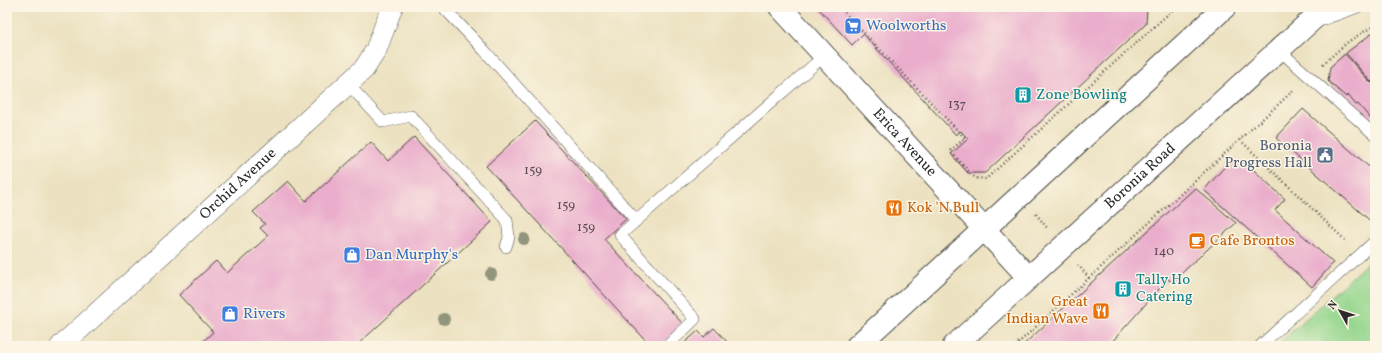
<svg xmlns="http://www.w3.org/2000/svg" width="1382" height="353" font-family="Vollkorn,serif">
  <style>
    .green { fill: #95d68d; stroke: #60805c }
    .building { fill: #eaadcc }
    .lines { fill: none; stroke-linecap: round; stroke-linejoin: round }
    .service-casing { stroke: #484642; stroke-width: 12 }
    .minor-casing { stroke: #484642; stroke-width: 22 }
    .secondary-casing { stroke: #484642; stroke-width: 24 }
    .primary-casing { stroke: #484642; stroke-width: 24 }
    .path { stroke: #484642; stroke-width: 2.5; stroke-dasharray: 1 3; stroke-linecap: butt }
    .service { stroke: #fff; stroke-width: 11 }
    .minor { stroke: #fff; stroke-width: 21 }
    .secondary { stroke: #fff; stroke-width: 22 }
    .primary { stroke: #fff; stroke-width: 22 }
    .tree { fill: #91957c }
    .labels { text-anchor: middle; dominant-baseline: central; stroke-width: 3; stroke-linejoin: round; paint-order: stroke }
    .number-label { font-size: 13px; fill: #5b4c53 }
    .shop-label { font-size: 15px; fill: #366cbe; stroke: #fcf5e5; text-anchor: start }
    .culture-label { font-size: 15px; fill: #0d838f; stroke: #fcf5e5; text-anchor: start }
    .street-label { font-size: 15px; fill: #2b2b2b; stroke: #fcf5e5 }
    .service-label { font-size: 15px; fill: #4e5e75; stroke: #fcf5e5; text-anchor: end }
    .food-label { font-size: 15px; fill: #c56008; stroke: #fcf5e5; text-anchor: start }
  </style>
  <rect width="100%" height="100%" fill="#fcf5e5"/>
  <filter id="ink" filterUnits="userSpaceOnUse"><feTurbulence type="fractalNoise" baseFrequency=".025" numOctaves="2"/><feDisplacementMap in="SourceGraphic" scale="8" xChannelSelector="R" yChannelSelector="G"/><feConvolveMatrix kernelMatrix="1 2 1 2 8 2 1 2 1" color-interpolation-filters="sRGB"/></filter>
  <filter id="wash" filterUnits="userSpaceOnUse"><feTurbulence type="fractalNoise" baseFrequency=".012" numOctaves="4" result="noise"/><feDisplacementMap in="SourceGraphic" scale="16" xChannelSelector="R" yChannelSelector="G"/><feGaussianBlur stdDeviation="0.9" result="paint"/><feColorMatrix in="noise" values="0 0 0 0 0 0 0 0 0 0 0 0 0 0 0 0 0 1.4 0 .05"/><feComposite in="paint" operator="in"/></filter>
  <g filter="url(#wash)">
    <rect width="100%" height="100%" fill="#ece2c1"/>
    <polygon class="green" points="1375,256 1375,346 1276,346"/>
    <g id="blocks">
      <g class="building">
        <polygon points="817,7 1147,7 1146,24 985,173 968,173 951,154 968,139 961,131 956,135 863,34 852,45"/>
        <polygon points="1375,31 1375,82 1374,80 1371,82 1346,53"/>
        <polygon points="1345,54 1371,83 1374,81 1375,83 1375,114 1370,118 1358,104 1356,105 1348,95 1346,97 1328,81 1330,67"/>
        <polygon points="1303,109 1375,172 1375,225 1276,138"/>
        <polygon points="535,121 626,219 604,239 683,324 660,346 651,346 486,166"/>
        <polygon points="414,137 492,222 356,346 198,346 213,332 179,295 216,261 227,273 268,236 260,228 265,224 253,212 288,181 306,201 371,142 388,161"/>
        <polygon points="1229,162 1245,162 1285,199 1275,210 1333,263 1312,287 1204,190"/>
        <polygon points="1195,188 1236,223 1172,282 1168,279 1110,344 1113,346 1022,346"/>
        <polygon points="714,328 731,346 681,346 698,331 704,337"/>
      </g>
    </g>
  </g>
  <g filter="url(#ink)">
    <use href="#blocks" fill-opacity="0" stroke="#484642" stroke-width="1"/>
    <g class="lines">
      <g class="service-casing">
        <g id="service">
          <polyline points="443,7 484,50 636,220"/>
          <polyline points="1319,21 1358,7"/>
          <polyline points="1279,50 1375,135"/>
          <polyline points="348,84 383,122 411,116 507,220 509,237 506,247"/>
          <polyline points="667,346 695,319 620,235 824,56"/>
          <polyline points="1260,346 1375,241"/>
        </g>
      </g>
      <g class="minor-casing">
        <g id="minor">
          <path id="s1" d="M 61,346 L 364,69 L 376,50 L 392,7"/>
        </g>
      </g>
      <g class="secondary-casing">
        <g id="secondary">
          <path id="s2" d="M 780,7 L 1029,278"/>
        </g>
      </g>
      <g class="primary-casing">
        <g id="primary">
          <polyline points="857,346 1225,7"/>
          <path id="s3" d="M 954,346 L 1326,7"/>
        </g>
      </g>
      <g class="path">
        <polyline points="839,7 965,138 950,151 975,178 986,179 1176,7"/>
        <polyline points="1323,64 1349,41 1375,25"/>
        <polyline points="1240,140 1346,241"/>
        <polyline points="1036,214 1048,229"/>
        <polyline points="1078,265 1089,278"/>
        <polyline points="1015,346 1295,89"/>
      </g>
      <use href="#service" class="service"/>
      <use href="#minor" class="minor"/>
      <use href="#secondary" class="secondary"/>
      <use href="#primary" class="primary"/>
    </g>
    <g class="tree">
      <circle cx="524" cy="239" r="6"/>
      <circle cx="491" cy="274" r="6"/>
      <circle cx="444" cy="319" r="6"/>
    </g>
  </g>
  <defs>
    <g id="supermarket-square" transform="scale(0.9)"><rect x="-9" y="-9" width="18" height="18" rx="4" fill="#3f7fe0" stroke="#fcf5e5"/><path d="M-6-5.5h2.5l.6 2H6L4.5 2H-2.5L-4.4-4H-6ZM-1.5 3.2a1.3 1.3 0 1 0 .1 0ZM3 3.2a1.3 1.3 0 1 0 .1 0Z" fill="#fff"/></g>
    <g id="building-square" transform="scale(0.9)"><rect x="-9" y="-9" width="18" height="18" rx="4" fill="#0f9aa8" stroke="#fcf5e5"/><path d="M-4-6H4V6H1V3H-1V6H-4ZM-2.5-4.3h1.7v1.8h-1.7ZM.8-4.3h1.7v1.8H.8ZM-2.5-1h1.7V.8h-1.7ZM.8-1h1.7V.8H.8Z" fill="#fff"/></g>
    <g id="civic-square" transform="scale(0.9)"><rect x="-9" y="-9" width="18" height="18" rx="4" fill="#5c6f8a" stroke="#fcf5e5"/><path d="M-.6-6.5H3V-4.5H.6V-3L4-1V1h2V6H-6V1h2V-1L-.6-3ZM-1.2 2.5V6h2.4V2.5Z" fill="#fff"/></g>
    <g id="restaurant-square" transform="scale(0.9)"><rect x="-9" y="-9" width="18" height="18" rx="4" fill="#e8710a" stroke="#fcf5e5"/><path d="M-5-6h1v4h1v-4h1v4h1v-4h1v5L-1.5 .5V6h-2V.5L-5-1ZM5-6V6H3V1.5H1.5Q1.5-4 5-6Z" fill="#fff"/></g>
    <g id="cafe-square" transform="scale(0.9)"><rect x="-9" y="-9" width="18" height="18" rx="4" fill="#e8710a" stroke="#fcf5e5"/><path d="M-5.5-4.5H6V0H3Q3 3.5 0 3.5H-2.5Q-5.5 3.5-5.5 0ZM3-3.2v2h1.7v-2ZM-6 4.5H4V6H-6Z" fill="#fff"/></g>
    <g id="shop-square" transform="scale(0.9)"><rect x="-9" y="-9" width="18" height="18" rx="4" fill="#3f7fe0" stroke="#fcf5e5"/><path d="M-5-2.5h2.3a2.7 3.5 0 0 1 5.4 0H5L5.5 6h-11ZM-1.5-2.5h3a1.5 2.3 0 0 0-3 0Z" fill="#fff"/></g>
  </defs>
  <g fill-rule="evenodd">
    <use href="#supermarket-square" x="853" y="26"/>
    <use href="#building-square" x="1023" y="95"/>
    <use href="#civic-square" x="1325" y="155"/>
    <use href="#restaurant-square" x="894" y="208"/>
    <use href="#cafe-square" x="1197" y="241"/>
    <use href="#shop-square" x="352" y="255"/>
    <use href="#building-square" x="1123" y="289"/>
    <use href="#restaurant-square" x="1101" y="311"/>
    <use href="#shop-square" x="230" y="314"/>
  </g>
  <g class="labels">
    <g class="number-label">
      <text x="957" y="105">137</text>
      <text x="533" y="171">159</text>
      <text x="566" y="206">159</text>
      <text x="586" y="228">159</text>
      <text x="1164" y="252">140</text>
    </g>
    <g class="shop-label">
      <text x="866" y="26">Woolworths</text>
      <text x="365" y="255">Dan Murphy's</text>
      <text x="243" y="314">Rivers</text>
    </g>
    <g class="culture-label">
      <text x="1036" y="95">Zone Bowling</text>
      <text x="1136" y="280">Tally Ho<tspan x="1136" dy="17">Catering</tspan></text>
    </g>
    <g class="street-label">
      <text stroke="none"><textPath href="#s2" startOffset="184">Erica Avenue</textPath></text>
      <text stroke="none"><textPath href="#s3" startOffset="252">Boronia Road</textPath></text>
      <text stroke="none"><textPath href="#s1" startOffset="240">Orchid Avenue</textPath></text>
    </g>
    <g class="service-label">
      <text x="1312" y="146">Boronia<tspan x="1312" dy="17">Progress Hall</tspan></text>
    </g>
    <g class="food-label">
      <text x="907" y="208">Kok 'N Bull</text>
      <text x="1210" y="241">Cafe Brontos</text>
      <text x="1088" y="302" text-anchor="end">Great<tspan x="1088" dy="17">Indian Wave</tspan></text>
    </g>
  </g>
  <rect width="1382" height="353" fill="none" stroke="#fcf5e5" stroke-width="24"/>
  <g transform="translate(1340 311) rotate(309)" stroke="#fcf5e5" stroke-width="3" paint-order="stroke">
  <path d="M0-3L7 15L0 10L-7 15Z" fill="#2b2b2b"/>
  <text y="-6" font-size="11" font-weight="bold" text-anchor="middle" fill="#2b2b2b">N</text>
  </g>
</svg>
